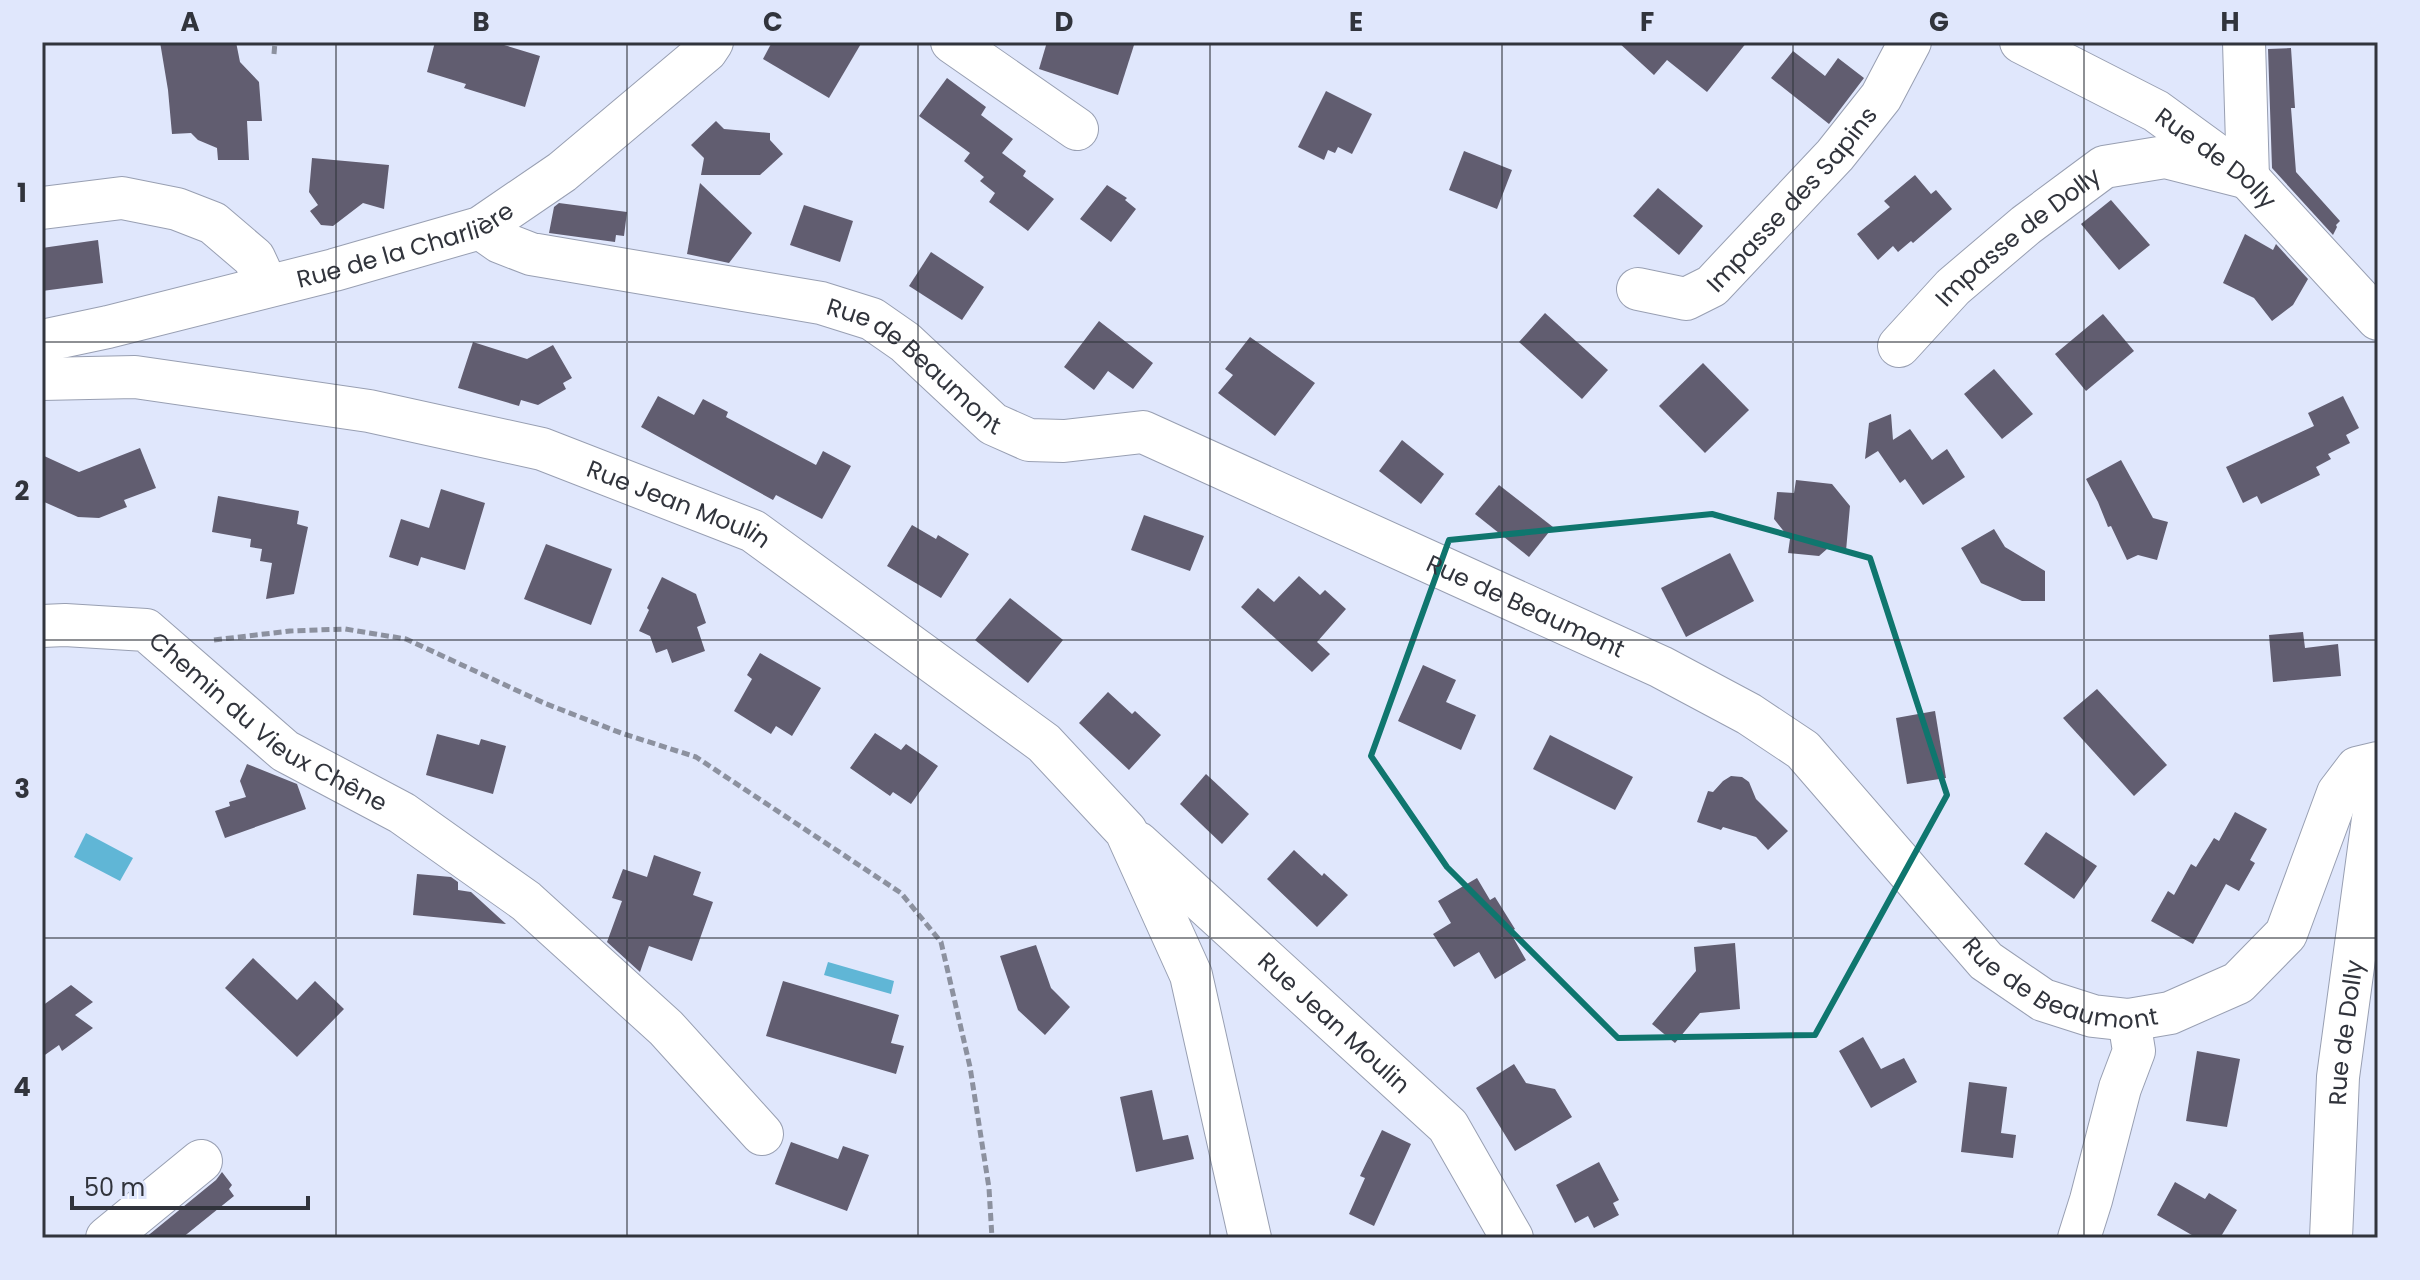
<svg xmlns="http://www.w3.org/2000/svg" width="2420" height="1280" font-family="Poppins,sans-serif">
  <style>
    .water { fill: #60b6d6 }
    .building { fill: #615d70 }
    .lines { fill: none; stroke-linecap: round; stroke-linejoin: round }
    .minor-casing { stroke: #989fb2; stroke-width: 44 }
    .path { stroke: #8c919f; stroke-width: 5; stroke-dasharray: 8 4; stroke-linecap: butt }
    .minor { stroke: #fff; stroke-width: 42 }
    .marked { fill: none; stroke: #0f766e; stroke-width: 6; stroke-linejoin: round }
    .grid { fill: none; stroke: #31343c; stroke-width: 2; stroke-opacity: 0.55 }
    .labels { text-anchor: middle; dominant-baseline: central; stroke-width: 8; stroke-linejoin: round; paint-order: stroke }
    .street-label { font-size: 24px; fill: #31343c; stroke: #e0e7fc }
    .neatline { fill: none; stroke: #31343c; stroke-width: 3 }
    .grid-label { font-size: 26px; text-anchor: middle; font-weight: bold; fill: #31343c }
  </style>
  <rect width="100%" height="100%" fill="#e0e7fc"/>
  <g class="water">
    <polygon points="86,833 133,858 120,881 74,857"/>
    <polygon points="828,962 894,981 891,994 824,975"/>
  </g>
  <g class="building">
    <polygon points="160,42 236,42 240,62 259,82 262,121 247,121 249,160 218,160 217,148 198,140 191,133 172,134 168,90"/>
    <polygon points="435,42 494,42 540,56 525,107 464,88 466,84 427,72"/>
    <polygon points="772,42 862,42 829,98 763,59"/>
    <polygon points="1047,42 1135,42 1118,95 1039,69"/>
    <polygon points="1618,42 1747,42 1707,92 1667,60 1654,75"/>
    <polygon points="2291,48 2295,108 2291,108 2296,172 2340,221 2336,225 2337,227 2333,235 2272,168 2268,49"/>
    <polygon points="1793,51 1825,76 1838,58 1864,78 1829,124 1771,78"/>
    <polygon points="947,78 986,107 981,115 1013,139 1002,153 1026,171 1023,176 1054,199 1028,231 989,202 995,193 980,181 984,177 964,161 970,153 919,116"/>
    <polygon points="1326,91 1372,114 1352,154 1338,147 1335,153 1328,150 1324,160 1298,147"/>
    <polygon points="716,121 724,129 770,133 770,140 783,154 760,175 701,175 704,158 691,145"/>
    <polygon points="1464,151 1512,170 1497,209 1449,190"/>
    <polygon points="312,158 389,165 384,209 363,203 333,226 321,225 310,211 318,205 309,192"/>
    <polygon points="1915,175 1931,194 1936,190 1952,209 1913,243 1911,241 1898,252 1893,246 1878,260 1857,234 1890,207 1884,201"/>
    <polygon points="700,183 752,233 729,263 687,254"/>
    <polygon points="1107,185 1127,198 1125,200 1136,209 1111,242 1080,219"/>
    <polygon points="1658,188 1703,226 1679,255 1633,216"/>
    <polygon points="2111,200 2150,245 2119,270 2081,224"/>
    <polygon points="559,203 627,212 624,236 616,235 615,242 549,233 554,207"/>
    <polygon points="804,205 853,221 840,262 790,245"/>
    <polygon points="2245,234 2273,250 2276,244 2308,279 2293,305 2272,321 2254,298 2223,283"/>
    <polygon points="98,240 103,283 42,291 42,248"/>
    <polygon points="931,252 984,287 962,320 909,286"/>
    <polygon points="1545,313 1608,370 1582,399 1519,342"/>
    <polygon points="2103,314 2134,351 2086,391 2055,354"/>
    <polygon points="1099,321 1153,363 1133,389 1108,371 1094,390 1064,367"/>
    <polygon points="1250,337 1315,383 1275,436 1218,393 1233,375 1225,369"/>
    <polygon points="473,342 527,359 553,345 572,378 563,383 566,389 538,405 521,400 519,406 458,388"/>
    <polygon points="1703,363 1749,410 1705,453 1659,406"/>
    <polygon points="1994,369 2033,414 2002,439 1964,394"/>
    <polygon points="658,396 694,415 703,399 728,412 726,417 816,465 823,451 851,466 822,519 776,495 773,500 641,427"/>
    <polygon points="2343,396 2359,428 2346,435 2350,443 2328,454 2331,459 2316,467 2320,475 2261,504 2257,496 2243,503 2226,467 2314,426 2308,413"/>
    <polygon points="1891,414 1893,440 1885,445 1910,429 1932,460 1947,449 1965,477 1923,505 1905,479 1900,483 1878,451 1865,459 1869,423"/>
    <polygon points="1402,440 1444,474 1421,504 1379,471"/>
    <polygon points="140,448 156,488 124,500 127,507 99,518 78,517 42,501 42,455 79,472"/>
    <polygon points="2121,460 2153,518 2168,522 2157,560 2138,555 2127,560 2111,526 2108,527 2098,502 2086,479"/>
    <polygon points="1796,480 1832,484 1850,506 1846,551 1827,549 1819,556 1788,553 1790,539 1774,519 1777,492 1794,493"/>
    <polygon points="1499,485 1553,527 1529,557 1475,514"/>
    <polygon points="441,489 485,503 465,570 421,557 418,566 389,557 401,519 429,528"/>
    <polygon points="218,496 299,511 297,524 308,527 294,594 266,599 272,563 260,561 262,549 250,547 251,539 212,532"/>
    <polygon points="1144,515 1204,536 1190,571 1131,550"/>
    <polygon points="912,525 936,539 938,535 969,554 941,598 887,566"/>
    <polygon points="1994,529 2005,547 2045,571 2045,601 2022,601 1981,583 1961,548"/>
    <polygon points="546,544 612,569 591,625 524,599"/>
    <polygon points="1730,553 1754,601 1686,637 1661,588"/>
    <polygon points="1299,576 1320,595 1325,590 1346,609 1317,642 1330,654 1312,672 1241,607 1258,588 1274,602"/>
    <polygon points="662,577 696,594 706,623 697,627 705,651 672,663 667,649 656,653 650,636 639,631 649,610 647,608"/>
    <polygon points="1010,598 1063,640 1028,683 975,640"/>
    <polygon points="2303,632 2305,648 2338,644 2341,676 2273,682 2269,635"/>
    <polygon points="760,653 821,688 792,736 776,726 771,734 734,711 752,679 747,675"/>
    <polygon points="1423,665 1456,680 1446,702 1476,715 1461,750 1398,721"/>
    <polygon points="2097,689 2167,765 2134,796 2063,718"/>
    <polygon points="1108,692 1132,714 1135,711 1161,735 1129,770 1079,723"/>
    <polygon points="1935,711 1946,778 1907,784 1896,718"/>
    <polygon points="875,733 901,750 906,744 938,766 911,804 893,792 890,796 850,768"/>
    <polygon points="437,734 479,745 481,739 506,746 493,794 426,775"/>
    <polygon points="1550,735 1633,777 1615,810 1533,769"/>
    <polygon points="247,764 297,784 306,809 225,838 215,811 230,806 229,802 246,797 240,781"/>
    <polygon points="1206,774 1249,814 1222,844 1180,804"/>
    <polygon points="1731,776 1742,777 1749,782 1756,799 1788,831 1768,850 1756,837 1723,827 1721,830 1697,822 1708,791 1713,792 1723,781"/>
    <polygon points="2235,812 2267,829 2250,860 2255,863 2239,891 2226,884 2193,944 2151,921 2168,891 2174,895 2191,864 2196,867 2214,838 2219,841"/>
    <polygon points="2046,832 2097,866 2074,899 2024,864"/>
    <polygon points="1294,850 1322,876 1324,873 1348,895 1317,927 1267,879"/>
    <polygon points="654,855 701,872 693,895 713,902 692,961 649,946 640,972 607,942 622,901 612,898 623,869 647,877"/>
    <polygon points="417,874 451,877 458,882 458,890 471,892 506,924 413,915"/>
    <polygon points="1477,878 1490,900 1495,897 1515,929 1510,932 1526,960 1495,979 1479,952 1454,967 1433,934 1451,923 1438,901"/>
    <polygon points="1735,943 1740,1009 1700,1013 1675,1043 1652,1024 1696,971 1694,947"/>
    <polygon points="1036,945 1051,988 1070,1007 1045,1035 1018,1010 1000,956"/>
    <polygon points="253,958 297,1000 315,981 344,1009 297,1057 225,988"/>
    <polygon points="783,981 899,1015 891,1043 904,1046 896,1074 766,1036"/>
    <polygon points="71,985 93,1002 75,1015 93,1028 62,1051 59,1045 42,1057 42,1006"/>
    <polygon points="1863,1037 1881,1069 1904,1058 1917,1082 1871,1108 1839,1051"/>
    <polygon points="2197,1051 2240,1059 2227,1127 2186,1121"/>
    <polygon points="1514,1064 1526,1083 1555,1089 1572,1117 1515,1151 1476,1088"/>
    <polygon points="1969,1082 2007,1087 2001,1133 2016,1135 2013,1158 1961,1152"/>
    <polygon points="1152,1090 1163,1140 1188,1135 1194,1159 1136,1172 1120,1097"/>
    <polygon points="1382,1130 1411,1144 1374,1226 1349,1214 1365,1178 1360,1176"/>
    <polygon points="791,1142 838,1159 843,1146 869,1155 847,1211 775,1184"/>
    <polygon points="1599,1162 1619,1200 1613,1203 1619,1215 1594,1228 1588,1216 1575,1223 1556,1185"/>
    <polygon points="222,1172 232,1185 229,1189 234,1196 182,1238 145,1238 216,1180"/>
    <polygon points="2175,1182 2205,1199 2209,1193 2237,1210 2220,1238 2197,1238 2157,1215"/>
  </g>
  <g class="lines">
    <g class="minor-casing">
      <g id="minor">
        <polyline points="952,42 1077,129"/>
        <path id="s1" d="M 2021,42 L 2156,111 L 2248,178 L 2378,319"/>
        <polyline points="42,208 122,198 177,209 213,223 254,258 267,286"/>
        <path id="s2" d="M 480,228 L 500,242 L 531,254 L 821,303 L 872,319 L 905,342 L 993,424 L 1029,440 L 1064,441 L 1143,432 L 1661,667 L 1749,714 L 1803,750 L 1986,961 L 2043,1000 L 2093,1016 L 2129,1020 L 2170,1013 L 2238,983 L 2286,934 L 2338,793 L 2357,768 L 2378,763"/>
        <path id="s3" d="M 1638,289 L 1686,299 L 1712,286 L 1835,155 L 1881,97 L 1910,42"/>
        <path id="s4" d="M 42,341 L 108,327 L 334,270 L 480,228 L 562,172 L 706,51 L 712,42"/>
        <path id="s5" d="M 1899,346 L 1953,287 L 2026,225 L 2104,167 L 2165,157 L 2248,178 L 2244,42"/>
        <path id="s6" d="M 42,379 L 135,377 L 369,411 L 542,449 L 753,531 L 1044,743 L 1126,831 L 1191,975 L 1250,1238"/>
        <path id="s7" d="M 42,626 L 65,625 L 146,630 L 285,751 L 402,813 L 526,901 L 666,1028 L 762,1134"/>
        <path id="s8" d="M 1138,843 L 1448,1126 L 1512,1238"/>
        <polyline points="107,1238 201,1161"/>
        <polyline points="2079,1238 2091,1200 2120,1088 2134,1051 2129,1020"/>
        <path id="s9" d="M 2331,1238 L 2338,1077 L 2378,782"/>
      </g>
    </g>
    <g class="path">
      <polyline points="274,54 275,42"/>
      <polyline points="214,640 290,631 345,629 406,639 544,703 621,733 696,757 901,893 941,942 970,1067 989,1188 992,1238"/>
    </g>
    <use href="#minor" class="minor"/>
  </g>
  <path class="marked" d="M 1712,514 L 1870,558 L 1947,795 L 1815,1035 L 1618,1038 L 1447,867 L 1371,756 L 1449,540 Z"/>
  <path class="grid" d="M 336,42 L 336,1238M 627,42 L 627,1238M 918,42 L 918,1238M 1210,42 L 1210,1238M 1502,42 L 1502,1238M 1793,42 L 1793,1238M 2084,42 L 2084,1238M 42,342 L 2378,342M 42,640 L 2378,640M 42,938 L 2378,938"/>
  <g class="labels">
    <g class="street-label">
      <text stroke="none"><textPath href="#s1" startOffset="228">Rue de Dolly</textPath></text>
      <text stroke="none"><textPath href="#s3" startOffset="196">Impasse des Sapins</textPath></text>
      <text stroke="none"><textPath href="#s5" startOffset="162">Impasse de Dolly</textPath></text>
      <text stroke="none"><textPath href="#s4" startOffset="376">Rue de la Charlière</textPath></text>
      <text stroke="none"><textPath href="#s2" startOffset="466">Rue de Beaumont</textPath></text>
      <text stroke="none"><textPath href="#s6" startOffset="654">Rue Jean Moulin</textPath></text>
      <text stroke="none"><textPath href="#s2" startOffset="1140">Rue de Beaumont</textPath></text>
      <text stroke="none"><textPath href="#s7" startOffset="258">Chemin du Vieux Chêne</textPath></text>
      <text stroke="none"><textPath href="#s2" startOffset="1812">Rue de Beaumont</textPath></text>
      <text stroke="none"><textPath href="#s8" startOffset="266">Rue Jean Moulin</textPath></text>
      <text stroke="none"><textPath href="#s9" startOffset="206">Rue de Dolly</textPath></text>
    </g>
  </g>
  <rect width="2420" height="1280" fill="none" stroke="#e0e7fc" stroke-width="88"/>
  <path d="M72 1196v12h236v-12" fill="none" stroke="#31343c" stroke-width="4"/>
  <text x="84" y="1196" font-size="24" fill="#31343c" stroke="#e0e7fc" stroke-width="6" paint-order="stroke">50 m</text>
  <rect x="44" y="44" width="2332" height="1192" class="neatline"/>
  <g class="grid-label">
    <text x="190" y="31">A</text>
    <text x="481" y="31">B</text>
    <text x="773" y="31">C</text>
    <text x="1064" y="31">D</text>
    <text x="1356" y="31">E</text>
    <text x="1647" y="31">F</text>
    <text x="1939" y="31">G</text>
    <text x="2230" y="31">H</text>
    <text x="22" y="202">1</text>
    <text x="22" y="500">2</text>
    <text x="22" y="798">3</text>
    <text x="22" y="1096">4</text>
  </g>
</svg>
